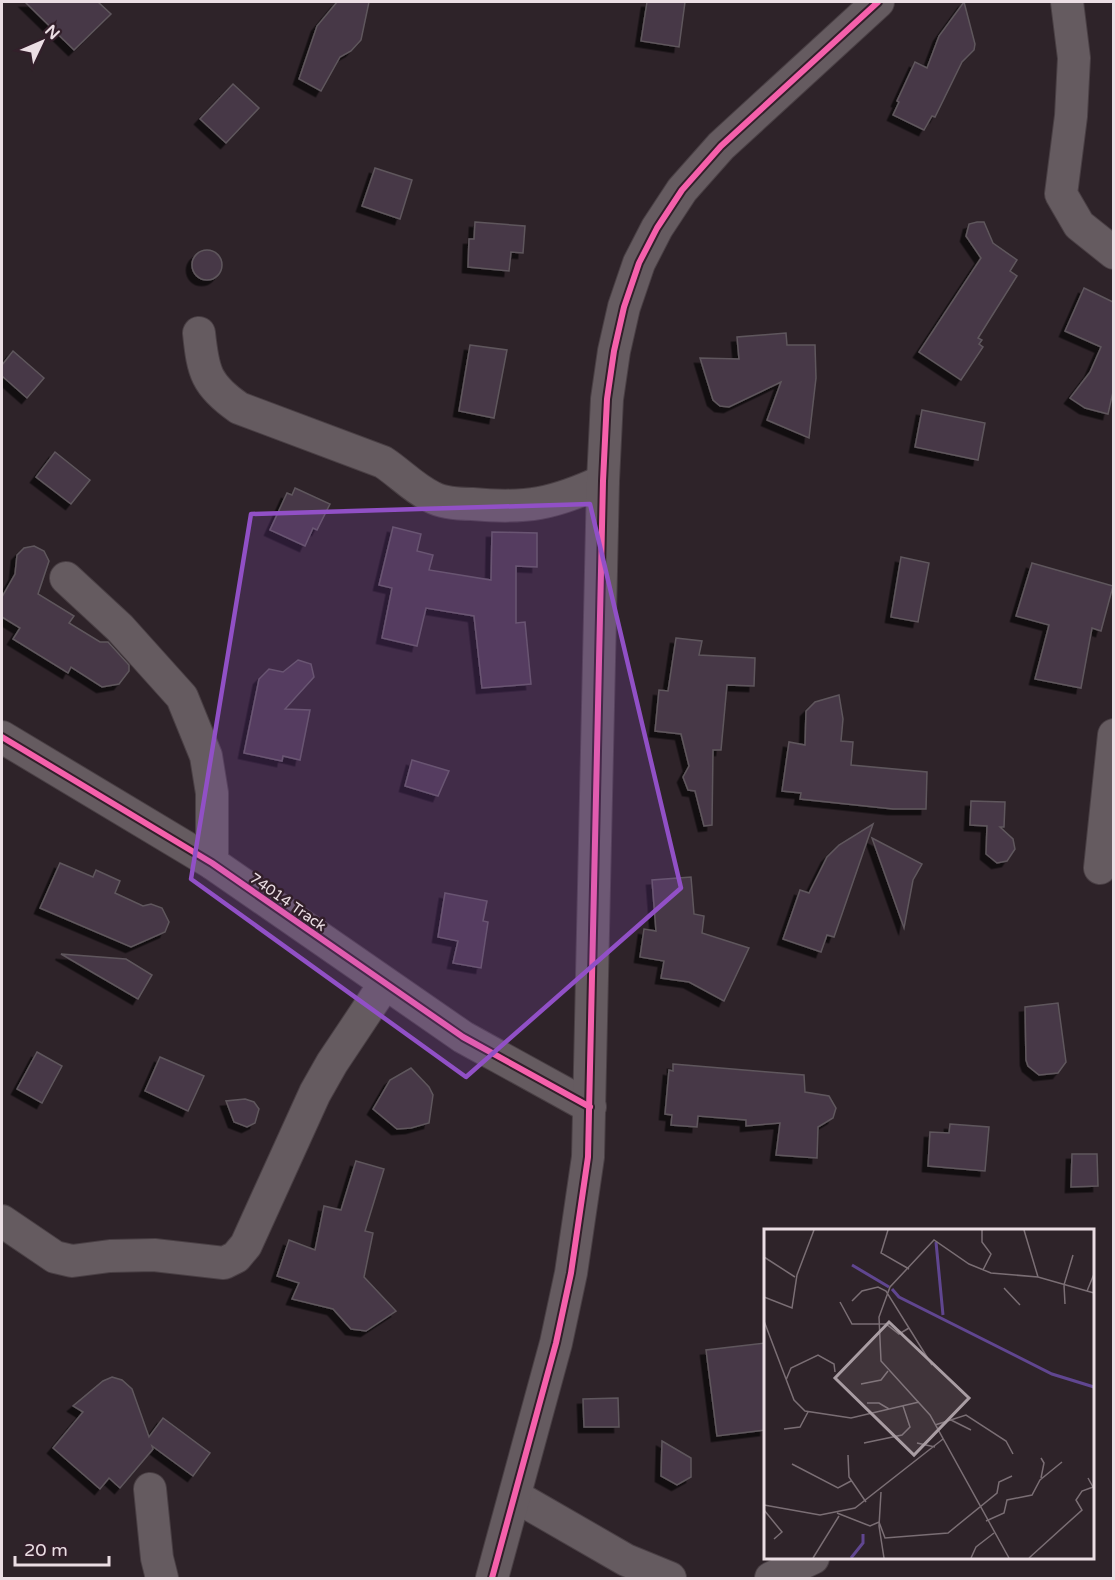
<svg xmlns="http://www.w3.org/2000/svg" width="1115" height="1580" font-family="'Varela Round',sans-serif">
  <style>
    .building { fill: #473846; stroke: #5f575d; stroke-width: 1.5; filter: url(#shadow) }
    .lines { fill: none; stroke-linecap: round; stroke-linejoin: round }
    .minor-casing { stroke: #493f44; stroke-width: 34 }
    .minor { stroke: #655b60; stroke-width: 32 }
    .cycleway-casing { stroke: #321f2a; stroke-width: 10 }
    .cycleway { stroke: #f560ab; stroke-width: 6 }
    .marked { fill: #9150c6; fill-opacity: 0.2; stroke: #9150c6; stroke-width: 4.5; stroke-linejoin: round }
    .labels { text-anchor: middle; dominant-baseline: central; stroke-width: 5; stroke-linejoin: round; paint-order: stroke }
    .street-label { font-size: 15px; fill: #ebdee4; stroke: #321f2a }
    .inset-river { fill: none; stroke: #604690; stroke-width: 3 }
    .inset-road { fill: none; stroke: #7a6e74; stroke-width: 1.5 }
    .view { fill: #a99da3; fill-opacity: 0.15; stroke: #a99da3; stroke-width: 3 }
    .inset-edge { fill: none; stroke: #ebdee4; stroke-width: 3 }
  </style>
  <defs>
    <filter id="shadow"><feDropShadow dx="-5.5" dy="5.5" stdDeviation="0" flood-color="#0009"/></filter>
  </defs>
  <rect width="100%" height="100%" fill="#2e2329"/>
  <g class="building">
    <polygon points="25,2 98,2 111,14 74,50"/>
    <polygon points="337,2 369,2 361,40 351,51 340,57 321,91 299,79 317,26"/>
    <polygon points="647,2 685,2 679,47 641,41"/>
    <polygon points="964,2 975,44 974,50 962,62 935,117 932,116 924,130 893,115 899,102 897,101 915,62 927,68 939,36"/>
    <polygon points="233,84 259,108 226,143 200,119"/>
    <polygon points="375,168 412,180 400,219 362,206"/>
    <polygon points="475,222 525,226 523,253 511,252 509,271 468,267 469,239 474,239"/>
    <polygon points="977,222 984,222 993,243 1017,260 1010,271 1017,276 978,338 982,340 979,344 983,347 961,380 919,352 981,258 966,236 969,224"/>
    <circle cx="207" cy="265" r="15"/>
    <polygon points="1084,288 1113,302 1113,392 1108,414 1085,408 1070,398 1090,372 1101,347 1065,331"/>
    <polygon points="786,333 787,345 815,345 816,378 809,438 767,420 781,382 729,407 720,406 713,400 700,358 739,359 737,337"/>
    <polygon points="470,345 507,350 494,418 459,411"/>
    <polygon points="13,351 44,378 27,398 2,376 2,365"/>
    <polygon points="922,410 985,423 978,460 915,447"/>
    <polygon points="55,452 90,480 71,504 36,477"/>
    <polygon points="295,488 330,504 317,530 313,528 305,546 270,530 287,493 292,495"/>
    <polygon points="393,527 421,534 417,551 433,555 429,570 491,580 492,532 537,533 537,567 516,566 516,623 525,622 531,684 482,688 474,616 426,608 417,646 382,638 392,588 379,585"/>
    <polygon points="34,546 44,551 49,561 38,594 74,616 69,623 100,642 108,642 129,665 129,671 119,684 102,687 71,667 68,673 13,639 20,628 2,617 2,597 15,574 17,555 24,548"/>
    <polygon points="901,557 929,563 918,622 891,617"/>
    <polygon points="1032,563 1113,586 1101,631 1092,628 1081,688 1035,679 1049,625 1016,616"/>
    <polygon points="676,638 702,641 699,655 755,658 754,686 727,685 721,750 713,750 712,825 704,826 695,791 688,790 683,777 689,766 681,734 655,731 659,690 668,691"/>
    <polygon points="298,660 311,664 314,677 285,709 310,710 300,760 283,756 282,761 244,753 259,679 269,669 283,672"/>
    <polygon points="839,695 843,719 841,741 853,742 851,765 927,772 926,809 893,809 800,799 801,793 782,791 789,742 805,745 806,711 815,702"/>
    <polygon points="412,760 449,771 438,796 405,786"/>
    <polygon points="971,801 1005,802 1004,827 1000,827 1013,839 1015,849 1007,861 997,863 986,854 987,826 970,825"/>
    <polygon points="873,824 834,937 827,935 821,952 783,939 800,890 809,893 827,857 839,845"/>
    <polygon points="872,838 922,864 913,880 904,928"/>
    <polygon points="60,863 93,877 96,870 120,881 115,893 143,906 151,904 162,908 169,922 165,932 131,947 40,908"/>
    <polygon points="691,877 694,914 704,916 702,933 749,948 724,1001 689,982 661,978 664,961 640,957 644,929 656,931 652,880"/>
    <polygon points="445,893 487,901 483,921 488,922 481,968 453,963 458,941 438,937"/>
    <polygon points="61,954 126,959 152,975 138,999"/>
    <polygon points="1058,1003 1066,1062 1058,1073 1039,1075 1028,1066 1026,1060 1025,1007"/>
    <polygon points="37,1052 62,1066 42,1103 17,1089"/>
    <polygon points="160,1057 204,1076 188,1111 145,1091"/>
    <polygon points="673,1064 804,1075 805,1092 829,1096 836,1108 833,1118 818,1127 817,1158 776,1155 780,1123 746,1126 746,1120 698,1116 697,1127 671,1125 672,1115 665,1114 669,1070 673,1071"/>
    <polygon points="411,1068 429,1087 433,1095 429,1123 411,1128 397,1129 373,1109 390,1080"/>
    <polygon points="245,1099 254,1102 259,1109 255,1123 247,1127 234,1122 226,1101"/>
    <polygon points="950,1124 989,1127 985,1171 928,1166 930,1132 949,1133"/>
    <polygon points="1072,1154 1097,1154 1098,1186 1071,1187"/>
    <polygon points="356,1161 384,1169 365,1231 373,1233 364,1277 396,1311 366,1331 351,1329 333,1309 292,1299 299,1283 277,1276 289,1240 315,1250 324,1206 341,1210"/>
    <polygon points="765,1343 765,1430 717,1436 706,1350"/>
    <polygon points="112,1377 122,1380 132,1389 149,1437 163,1418 210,1453 193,1476 152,1446 153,1449 120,1488 109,1478 100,1489 53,1448 83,1412 73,1406 103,1381"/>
    <polygon points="618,1398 619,1427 584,1427 583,1399"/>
    <polygon points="662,1441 691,1458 691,1477 677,1485 661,1476"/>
  </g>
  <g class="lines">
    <g class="minor-casing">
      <g id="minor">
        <polyline points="1067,2 1074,58 1071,116 1061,194 1079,225 1114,253"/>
        <path d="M 199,333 C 203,372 206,385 239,408 L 383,462 C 400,473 413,488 432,497 C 443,503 460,504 472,504 C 527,509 553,504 603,481"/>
        <polyline points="66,578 120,628 182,697 206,756 212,793 212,863"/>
        <polyline points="2,737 212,863 463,1037 590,1107"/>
        <polyline points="1100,868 1114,735"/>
        <polyline points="2,1221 55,1257 72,1261 110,1256 154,1255 224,1263 236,1257 246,1245 315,1093 332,1063 384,985"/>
        <polyline points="150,1489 157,1558 162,1578"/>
        <polyline points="515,1496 626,1560 670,1578"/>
        <polyline points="492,1578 556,1343 571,1273 588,1157 603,481 607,399 614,351 624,307 639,263 657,228 682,190 721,146 878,2"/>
        <polyline points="771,1578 813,1558"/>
      </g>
    </g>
    <use href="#minor" class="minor"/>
    <g class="cycleway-casing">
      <g id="cycleway">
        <polyline points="2,737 212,863 463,1037 590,1107"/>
        <polyline points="492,1578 556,1343 571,1273 588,1157 603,481 607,399 614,351 624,307 639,263 657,228 682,190 721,146 878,2"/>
      </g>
    </g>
    <use href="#cycleway" class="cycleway"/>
  </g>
  <path class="marked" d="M 590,504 L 681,888 L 466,1077 L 191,879 L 251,514 Z"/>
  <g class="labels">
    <g class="street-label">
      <text transform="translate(288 902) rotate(35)">74014 Track</text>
    </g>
  </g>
  <g transform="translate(764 1229)">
    <rect width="330" height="330" fill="#2e2329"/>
    <path class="inset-river" d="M 172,13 L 179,86M 88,36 L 125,58M 128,60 L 135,68 L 288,145 L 330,158M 87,329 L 99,314 L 99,305"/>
    <path class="inset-road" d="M 124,1 L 117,24 L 145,40M 218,1 L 218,13 L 227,25 L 219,41M 260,1 L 274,48M 0,28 L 31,48M 240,59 L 256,76M 323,62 L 330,45M 0,68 L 28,79 L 33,46 L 50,1M 88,72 L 98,62 L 114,58 L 122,62 L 168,136M 76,73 L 88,95 L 122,95 L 135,105 L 145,99M 301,75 L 300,56 L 309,26M 0,92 L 30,171 L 41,182 L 87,189 L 155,173M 22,151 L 27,139 L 54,126 L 70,135 L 71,143M 97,155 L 117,151 L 124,142M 103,174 L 115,174 L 125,180M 187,191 L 207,201M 171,196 L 202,186 L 242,212 L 249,225M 20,200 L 36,198 L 44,183M 100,214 L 138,206 L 146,198 L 139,177M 153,214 L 171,218M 84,226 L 85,248 L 102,273M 277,229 L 280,234 L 277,249M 28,235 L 74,259 L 87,252M 117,263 L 115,297 L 120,329M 0,276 L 56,286 L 91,279 L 179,210M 0,281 L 18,303 L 10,310M 73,284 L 106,297 L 115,293 L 121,309 L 184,304 L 233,264 L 235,253 L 248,247M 222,292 L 240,284 L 243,271 L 268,266 L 276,251 L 298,233M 49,329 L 75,287M 207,329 L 212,318 L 230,304M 245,329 L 166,186 L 117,132 L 115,88 L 126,58 L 170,11 L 205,35 L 227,44 L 274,48 L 330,64M 265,329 L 318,281 L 312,271 L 318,262 L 329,258 L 324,249"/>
    <path class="view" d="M 125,93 L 205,169 L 150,226 L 71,149 Z"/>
    <rect width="330" height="330" class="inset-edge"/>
  </g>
  <rect width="1115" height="1580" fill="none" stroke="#ebdee4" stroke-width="6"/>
  <g transform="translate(42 42) rotate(46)" stroke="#321f2a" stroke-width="4.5" paint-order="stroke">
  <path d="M0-4.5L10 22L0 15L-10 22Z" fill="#ebdee4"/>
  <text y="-9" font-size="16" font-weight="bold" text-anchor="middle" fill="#ebdee4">N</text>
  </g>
  <path d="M15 1556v9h94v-9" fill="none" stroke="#ebdee4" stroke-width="3"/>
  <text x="24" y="1556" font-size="18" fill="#ebdee4" stroke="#321f2a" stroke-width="4.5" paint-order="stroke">20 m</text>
</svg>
